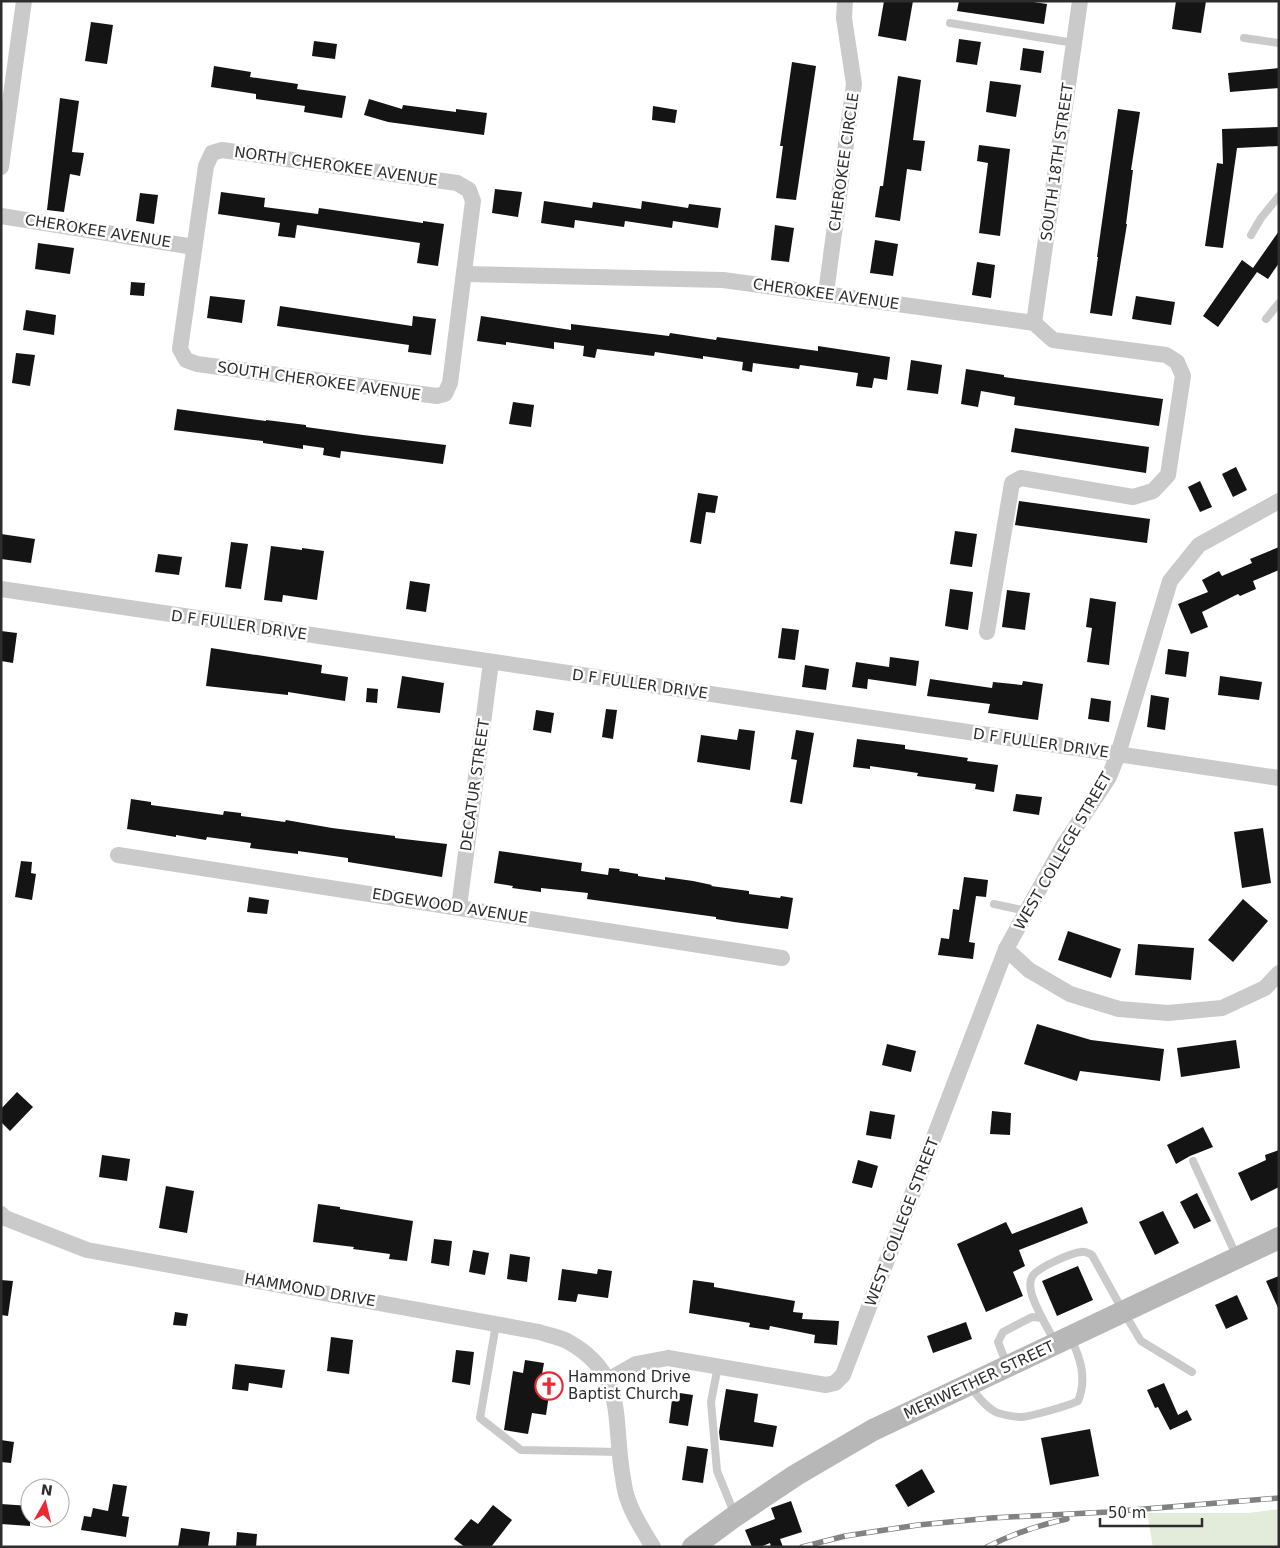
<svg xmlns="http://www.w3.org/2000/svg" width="1280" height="1548" font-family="'DejaVu Sans',sans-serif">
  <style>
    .green { fill: #e3ebda }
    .building { fill: #141414 }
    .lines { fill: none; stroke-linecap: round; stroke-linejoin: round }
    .lane { stroke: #cacaca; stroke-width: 8 }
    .street { stroke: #cacaca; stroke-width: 16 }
    .secondary { stroke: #b7b7b7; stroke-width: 22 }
    .rail-casing { stroke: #828282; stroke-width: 5.5 }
    .rail { stroke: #fff; stroke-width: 4; stroke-dasharray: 11; stroke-linecap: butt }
    .labels { text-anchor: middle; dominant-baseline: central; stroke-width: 5; stroke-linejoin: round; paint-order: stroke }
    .street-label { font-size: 15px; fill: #2d2d2d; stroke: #fff }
    .poi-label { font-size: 15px; fill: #2d2d2d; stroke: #fff; text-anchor: start }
  </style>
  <rect width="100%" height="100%" fill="#fff"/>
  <polygon class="green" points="1279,1509 1279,1547 1153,1547 1147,1513 1248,1513"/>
  <g class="building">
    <polygon points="884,1 913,1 906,41 878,36"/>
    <polygon points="959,1 1027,1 1047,4 1044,24 957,11"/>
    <polygon points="1176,1 1206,1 1201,33 1172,29"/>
    <polygon points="91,22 113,25 107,64 85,61"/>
    <polygon points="959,39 981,42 977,65 956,62"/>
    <polygon points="314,41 337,44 335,59 312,56"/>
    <polygon points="1023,48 1044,51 1041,73 1020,70"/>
    <polygon points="792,62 816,66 796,200 776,198 783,146 780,146"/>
    <polygon points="214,66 251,72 250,77 298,84 297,89 346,96 342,118 304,112 305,106 256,99 256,94 211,87"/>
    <polygon points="1279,68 1279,88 1230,92 1228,73"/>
    <polygon points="898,76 921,80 913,140 925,141 921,171 907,169 900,221 875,217 880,186 883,186"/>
    <polygon points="990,81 1021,85 1016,117 986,112"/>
    <polygon points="60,98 79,101 72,152 84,153 80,176 70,174 64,212 47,210"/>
    <polygon points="369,99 402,109 403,105 456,112 456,109 487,113 484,135 388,122 364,115"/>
    <polygon points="653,106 677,110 675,123 652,120"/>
    <polygon points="1118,109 1140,112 1131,170 1133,170 1126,224 1127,224 1112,316 1090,313 1098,257 1097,257"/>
    <polygon points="1279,127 1279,146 1237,148 1223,248 1205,246 1217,163 1223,164 1222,129"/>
    <polygon points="979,145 1010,149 1000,236 979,233 988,163 977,161"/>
    <polygon points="495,189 522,192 518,217 492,213"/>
    <polygon points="221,192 265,198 264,207 318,214 319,208 423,223 423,221 444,224 438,266 417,263 420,243 297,225 295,238 278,236 280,223 218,214"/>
    <polygon points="140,193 158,195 154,224 136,221"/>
    <polygon points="544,201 592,208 593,202 641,209 642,201 688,208 689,204 721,208 718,228 673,221 672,228 625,221 624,227 575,220 574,228 541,223"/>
    <polygon points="775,225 794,228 789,262 771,260"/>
    <polygon points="1279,231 1279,263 1268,279 1257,272 1218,327 1203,316 1242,260 1253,268"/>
    <polygon points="875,240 898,244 893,276 870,273"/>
    <polygon points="38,243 74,248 70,274 35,269"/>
    <polygon points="977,262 995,265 991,298 972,295"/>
    <polygon points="131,282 145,283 144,296 130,295"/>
    <polygon points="210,296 245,300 242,323 207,318"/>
    <polygon points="1136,296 1175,302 1171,325 1132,319"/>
    <polygon points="280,306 412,326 413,316 436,319 431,355 408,352 409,345 277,326"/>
    <polygon points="26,310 56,315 54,335 23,330"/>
    <polygon points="481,316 571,330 571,324 669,336 670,333 716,340 717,337 818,351 818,346 890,357 887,380 874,378 872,388 856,386 858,373 800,365 799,369 753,363 752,372 742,370 743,362 703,356 703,359 655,352 654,356 597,349 595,358 583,356 584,346 554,342 554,349 506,342 506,345 477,341"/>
    <polygon points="16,353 35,355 30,386 12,383"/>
    <polygon points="911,360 942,365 938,394 907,390"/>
    <polygon points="966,369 1004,375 1004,377 1163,399 1159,426 1014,405 1015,397 981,391 978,407 961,404"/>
    <polygon points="513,402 534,405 531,427 509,424"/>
    <polygon points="177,409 266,421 266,420 306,425 306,427 363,435 446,445 443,464 341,451 340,458 323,455 324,448 303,445 303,449 263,443 263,441 174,430"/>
    <polygon points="1015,428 1149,447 1146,473 1011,452"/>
    <polygon points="1236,467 1247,490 1233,497 1222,474"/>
    <polygon points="1200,481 1212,507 1200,512 1188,487"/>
    <polygon points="698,493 718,496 715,513 706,512 701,544 690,542"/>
    <polygon points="1019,501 1150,519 1147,543 1015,525"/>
    <polygon points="955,531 977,534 972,567 950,564"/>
    <polygon points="1,534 35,539 31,563 1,559"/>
    <polygon points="231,542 248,544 241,589 225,587"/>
    <polygon points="271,546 302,550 302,548 324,551 317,600 283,595 282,602 264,600"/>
    <polygon points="1279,547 1279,570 1253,581 1256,589 1240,596 1238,594 1202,612 1208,627 1191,634 1178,604 1208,592 1202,580 1219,571 1222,576 1252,563 1250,559"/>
    <polygon points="158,554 182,557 179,575 155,572"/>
    <polygon points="410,581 430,584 426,612 406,609"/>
    <polygon points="950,589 973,592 968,630 945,626"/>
    <polygon points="1007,590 1030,593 1025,630 1002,627"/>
    <polygon points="1090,598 1116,602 1109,665 1087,662 1092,628 1086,627"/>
    <polygon points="782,628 799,630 795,660 778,658"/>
    <polygon points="1,631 17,633 13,663 1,661"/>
    <polygon points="211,648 322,665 321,673 348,677 345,701 288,692 288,695 206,686"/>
    <polygon points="1168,649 1189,652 1186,677 1165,674"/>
    <polygon points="890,657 919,661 916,686 868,679 867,689 852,687 856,662 889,667"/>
    <polygon points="805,665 829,669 826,690 802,687"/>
    <polygon points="402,676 444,683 440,713 397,708"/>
    <polygon points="1220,676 1262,682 1259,700 1218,695"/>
    <polygon points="930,679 992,688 993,682 1022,685 1023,681 1043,684 1038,720 988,713 990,704 927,696"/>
    <polygon points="367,688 378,689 377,703 366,702"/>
    <polygon points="1151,695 1169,698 1165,730 1147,727"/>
    <polygon points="1091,698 1111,701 1109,722 1088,719"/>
    <polygon points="606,709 617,710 613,739 602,737"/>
    <polygon points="536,710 554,713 551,733 533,730"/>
    <polygon points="739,729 755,731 750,770 697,762 701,735 737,740"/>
    <polygon points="796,730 814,733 802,804 790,802 797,760 791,759"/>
    <polygon points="857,739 905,745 905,749 968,758 967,761 998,765 994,792 975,789 976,784 917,776 918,773 870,766 870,769 853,767"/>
    <polygon points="1016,794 1042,797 1039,815 1013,811"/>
    <polygon points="131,799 151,802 151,805 223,815 224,811 241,813 241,816 285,822 286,820 332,828 395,836 395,838 447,844 442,877 348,862 348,858 298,851 298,854 250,848 251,843 207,837 206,840 176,835 176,837 127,829"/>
    <polygon points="1263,828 1271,883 1242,888 1234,832"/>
    <polygon points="499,851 582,863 581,871 608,875 609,868 620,869 619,871 638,874 638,876 665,880 665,877 693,881 712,885 711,886 749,891 749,894 780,898 781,896 793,898 788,929 734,922 716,919 716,917 587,899 588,893 541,888 541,892 512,888 513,886 494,883"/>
    <polygon points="21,861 32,862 31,873 36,874 32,900 15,897"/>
    <polygon points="964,877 988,880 986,897 976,896 969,942 975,943 973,959 938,955 941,938 949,939 953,909 959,910"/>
    <polygon points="249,897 269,900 267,914 247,912"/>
    <polygon points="1243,899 1268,921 1233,962 1208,940"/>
    <polygon points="1068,931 1121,949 1111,978 1058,960"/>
    <polygon points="1138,944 1194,948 1191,980 1135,975"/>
    <polygon points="1037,1024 1091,1040 1164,1049 1160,1081 1080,1071 1077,1081 1024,1064"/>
    <polygon points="1236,1040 1240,1068 1181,1077 1177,1048"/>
    <polygon points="887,1044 916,1051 911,1072 882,1065"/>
    <polygon points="17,1092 33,1107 10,1131 1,1122 1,1109"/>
    <polygon points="870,1111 895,1115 891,1139 866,1135"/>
    <polygon points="992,1111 1011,1113 1010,1135 990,1134"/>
    <polygon points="1203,1127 1213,1147 1190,1156 1176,1164 1167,1145"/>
    <polygon points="1279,1150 1279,1187 1251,1201 1238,1173 1266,1160 1265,1155"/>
    <polygon points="102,1155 130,1159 127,1181 99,1177"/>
    <polygon points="858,1160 878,1166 872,1188 852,1183"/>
    <polygon points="166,1186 194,1191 187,1233 159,1228"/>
    <polygon points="1197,1193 1211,1221 1194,1229 1180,1202"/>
    <polygon points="318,1204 340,1207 340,1209 413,1221 407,1261 389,1259 390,1254 353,1249 354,1247 313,1242"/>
    <polygon points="1082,1207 1088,1223 1019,1250 1025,1266 1013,1272 1023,1296 986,1312 957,1244 1006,1222 1012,1234"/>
    <polygon points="1163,1211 1179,1243 1155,1255 1139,1222"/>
    <polygon points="434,1239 452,1241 449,1266 431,1263"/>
    <polygon points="473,1250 489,1253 485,1275 469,1272"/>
    <polygon points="510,1254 530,1257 527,1282 507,1279"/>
    <polygon points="1078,1266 1093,1300 1057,1316 1042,1281"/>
    <polygon points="562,1269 597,1274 598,1269 612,1271 608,1298 578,1294 576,1302 558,1300"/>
    <polygon points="1279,1276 1279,1310 1266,1281"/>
    <polygon points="1,1280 13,1281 8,1316 1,1315"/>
    <polygon points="693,1280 714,1283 714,1287 795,1301 793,1312 803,1313 802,1319 839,1321 837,1345 814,1343 815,1335 770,1326 769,1330 749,1327 750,1323 689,1313"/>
    <polygon points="1237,1295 1248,1319 1226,1329 1215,1305"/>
    <polygon points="175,1312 188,1314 186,1326 173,1325"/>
    <polygon points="966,1322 972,1339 933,1353 927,1336"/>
    <polygon points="331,1337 353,1340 349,1374 327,1371"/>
    <polygon points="456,1350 474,1352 470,1385 452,1382"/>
    <polygon points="525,1360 544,1363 541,1380 551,1382 546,1415 532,1413 528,1434 504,1430 513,1371 523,1373"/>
    <polygon points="235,1364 285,1370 282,1388 249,1383 248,1391 232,1389"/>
    <polygon points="1164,1383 1178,1415 1187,1410 1192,1420 1170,1430 1158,1407 1155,1408 1147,1390"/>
    <polygon points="726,1389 758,1394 754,1422 777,1426 773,1447 720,1440 719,1432"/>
    <polygon points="673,1392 693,1395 688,1426 669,1423"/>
    <polygon points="1090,1429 1099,1476 1050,1485 1041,1438"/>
    <polygon points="1,1440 14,1442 11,1463 1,1462"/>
    <polygon points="687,1446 708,1449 703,1483 682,1480"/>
    <polygon points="922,1469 935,1492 908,1507 895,1485"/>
    <polygon points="113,1484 127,1486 122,1516 129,1517 126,1537 81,1530 84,1516 91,1517 93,1508 108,1511"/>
    <polygon points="791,1501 802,1532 780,1539 783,1547 771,1547 770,1543 760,1547 752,1547 745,1530 775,1519 771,1508"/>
    <polygon points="1,1504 30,1506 30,1526 1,1524"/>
    <polygon points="493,1505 512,1520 491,1547 465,1547 454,1539 471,1519 478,1524"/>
    <polygon points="181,1528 210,1532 208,1547 178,1547"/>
    <polygon points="237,1532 257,1534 256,1547 236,1547"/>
  </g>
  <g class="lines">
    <g class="lane">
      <polyline points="950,23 1074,43"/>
      <polyline points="1244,38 1279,43"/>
      <polyline points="1251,235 1261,218 1279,196"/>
      <polyline points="1266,319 1279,303"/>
      <polyline points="994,904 1027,911"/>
      <polyline points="1193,1161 1236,1255"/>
      <path d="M 1042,1318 C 1037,1307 1026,1289 1032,1277 C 1036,1268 1071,1253 1081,1252 C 1086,1251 1088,1253 1092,1255 L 1123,1311 L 1141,1341 L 1192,1372"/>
      <polyline points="496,1324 480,1418 521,1450 619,1452"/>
      <polyline points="1007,1365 998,1342 1003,1332 1032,1317 1042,1318 1055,1342"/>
      <polyline points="718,1366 711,1402 717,1471 735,1515"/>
      <path d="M 970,1387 C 978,1396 987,1409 998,1413 C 1005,1415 1015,1417 1022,1417 C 1032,1416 1068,1406 1078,1401 C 1087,1380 1081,1359 1071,1339"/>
    </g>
    <g class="street">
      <polygon points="222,150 457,183 469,190 473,201 450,383 445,394 437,396 197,364 186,360 180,349 206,166 212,153"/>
      <polyline points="1,167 24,1"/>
      <polyline points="1,216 194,247"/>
      <polyline points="465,274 723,280 1034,323 1053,340 1166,355 1177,362 1183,376 1168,475 1153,491 1133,497 1021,478 1012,483 987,632"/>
      <polyline points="826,293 854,84 844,18 845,1"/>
      <polyline points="1034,323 1080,1"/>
      <polyline points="1,589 1279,778"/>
      <polyline points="118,855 782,958"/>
      <polyline points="459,907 491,662"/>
      <polyline points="1006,949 1029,970 1070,994 1119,1009 1168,1013 1222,1008 1265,988 1279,973"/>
      <path d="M 1,1214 L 5,1218 L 87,1250 L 539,1332 C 548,1335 559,1337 567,1341 C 629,1375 612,1421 623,1478 C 624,1485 625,1493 628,1500 C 633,1516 644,1532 653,1547"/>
      <polyline points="608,1380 636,1364 668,1358 826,1385 835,1383 843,1375 1006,949 1063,846 1109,777 1118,754 1170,581 1199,545 1279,501"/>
    </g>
    <polyline class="secondary" points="693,1547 735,1516 796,1475 873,1430 1279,1238"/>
    <g class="rail-casing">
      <g id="rail">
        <polyline points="802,1547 845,1536 918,1525 991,1518 1108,1512 1279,1498"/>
        <path d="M 987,1547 C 1012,1534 1039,1525 1067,1519"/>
      </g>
    </g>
    <use href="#rail" class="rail"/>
  </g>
  <defs>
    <g id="church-ring" transform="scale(1.4375)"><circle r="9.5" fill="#fff" stroke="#ea2935" stroke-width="1.5"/><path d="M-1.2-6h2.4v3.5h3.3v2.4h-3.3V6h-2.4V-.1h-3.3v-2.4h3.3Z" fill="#ea2935"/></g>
  </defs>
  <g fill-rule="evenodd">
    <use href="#church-ring" x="549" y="1386"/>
  </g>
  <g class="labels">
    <g class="street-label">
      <text transform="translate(844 162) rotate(-82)">CHEROKEE CIRCLE</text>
      <text transform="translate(1057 162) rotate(-82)">SOUTH 18TH STREET</text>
      <text transform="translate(336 166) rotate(8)">NORTH CHEROKEE AVENUE</text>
      <text transform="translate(98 231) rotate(9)">CHEROKEE AVENUE</text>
      <text transform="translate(826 294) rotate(8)">CHEROKEE AVENUE</text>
      <text transform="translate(319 381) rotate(8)">SOUTH CHEROKEE AVENUE</text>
      <text transform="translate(239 625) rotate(8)">D F FULLER DRIVE</text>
      <text transform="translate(640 684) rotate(8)">D F FULLER DRIVE</text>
      <text transform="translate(1041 743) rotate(8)">D F FULLER DRIVE</text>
      <text transform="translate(475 785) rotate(-82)">DECATUR STREET</text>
      <text transform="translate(1063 851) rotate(-60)">WEST COLLEGE STREET</text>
      <text transform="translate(450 906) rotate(9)">EDGEWOOD AVENUE</text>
      <text transform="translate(902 1222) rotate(-69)">WEST COLLEGE STREET</text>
      <text transform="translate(310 1290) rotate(10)">HAMMOND DRIVE</text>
      <text transform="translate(979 1380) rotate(-25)">MERIWETHER STREET</text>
    </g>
    <g class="poi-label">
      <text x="568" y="1377">Hammond Drive<tspan x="568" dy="17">Baptist Church</tspan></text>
    </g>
  </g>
  <rect width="1280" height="1548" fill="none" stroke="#2d2d2d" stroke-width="5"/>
  <g transform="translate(45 1503) rotate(8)"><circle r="24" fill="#ffffff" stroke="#ababab"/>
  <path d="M0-4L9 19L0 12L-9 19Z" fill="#ea2935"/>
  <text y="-8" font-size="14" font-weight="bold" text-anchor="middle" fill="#2d2d2d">N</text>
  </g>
  <path d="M1100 1518v8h102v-8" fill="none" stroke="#2d2d2d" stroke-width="2.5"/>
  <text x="1108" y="1518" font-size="15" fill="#2d2d2d" stroke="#ffffff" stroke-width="4" paint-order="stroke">50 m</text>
</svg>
